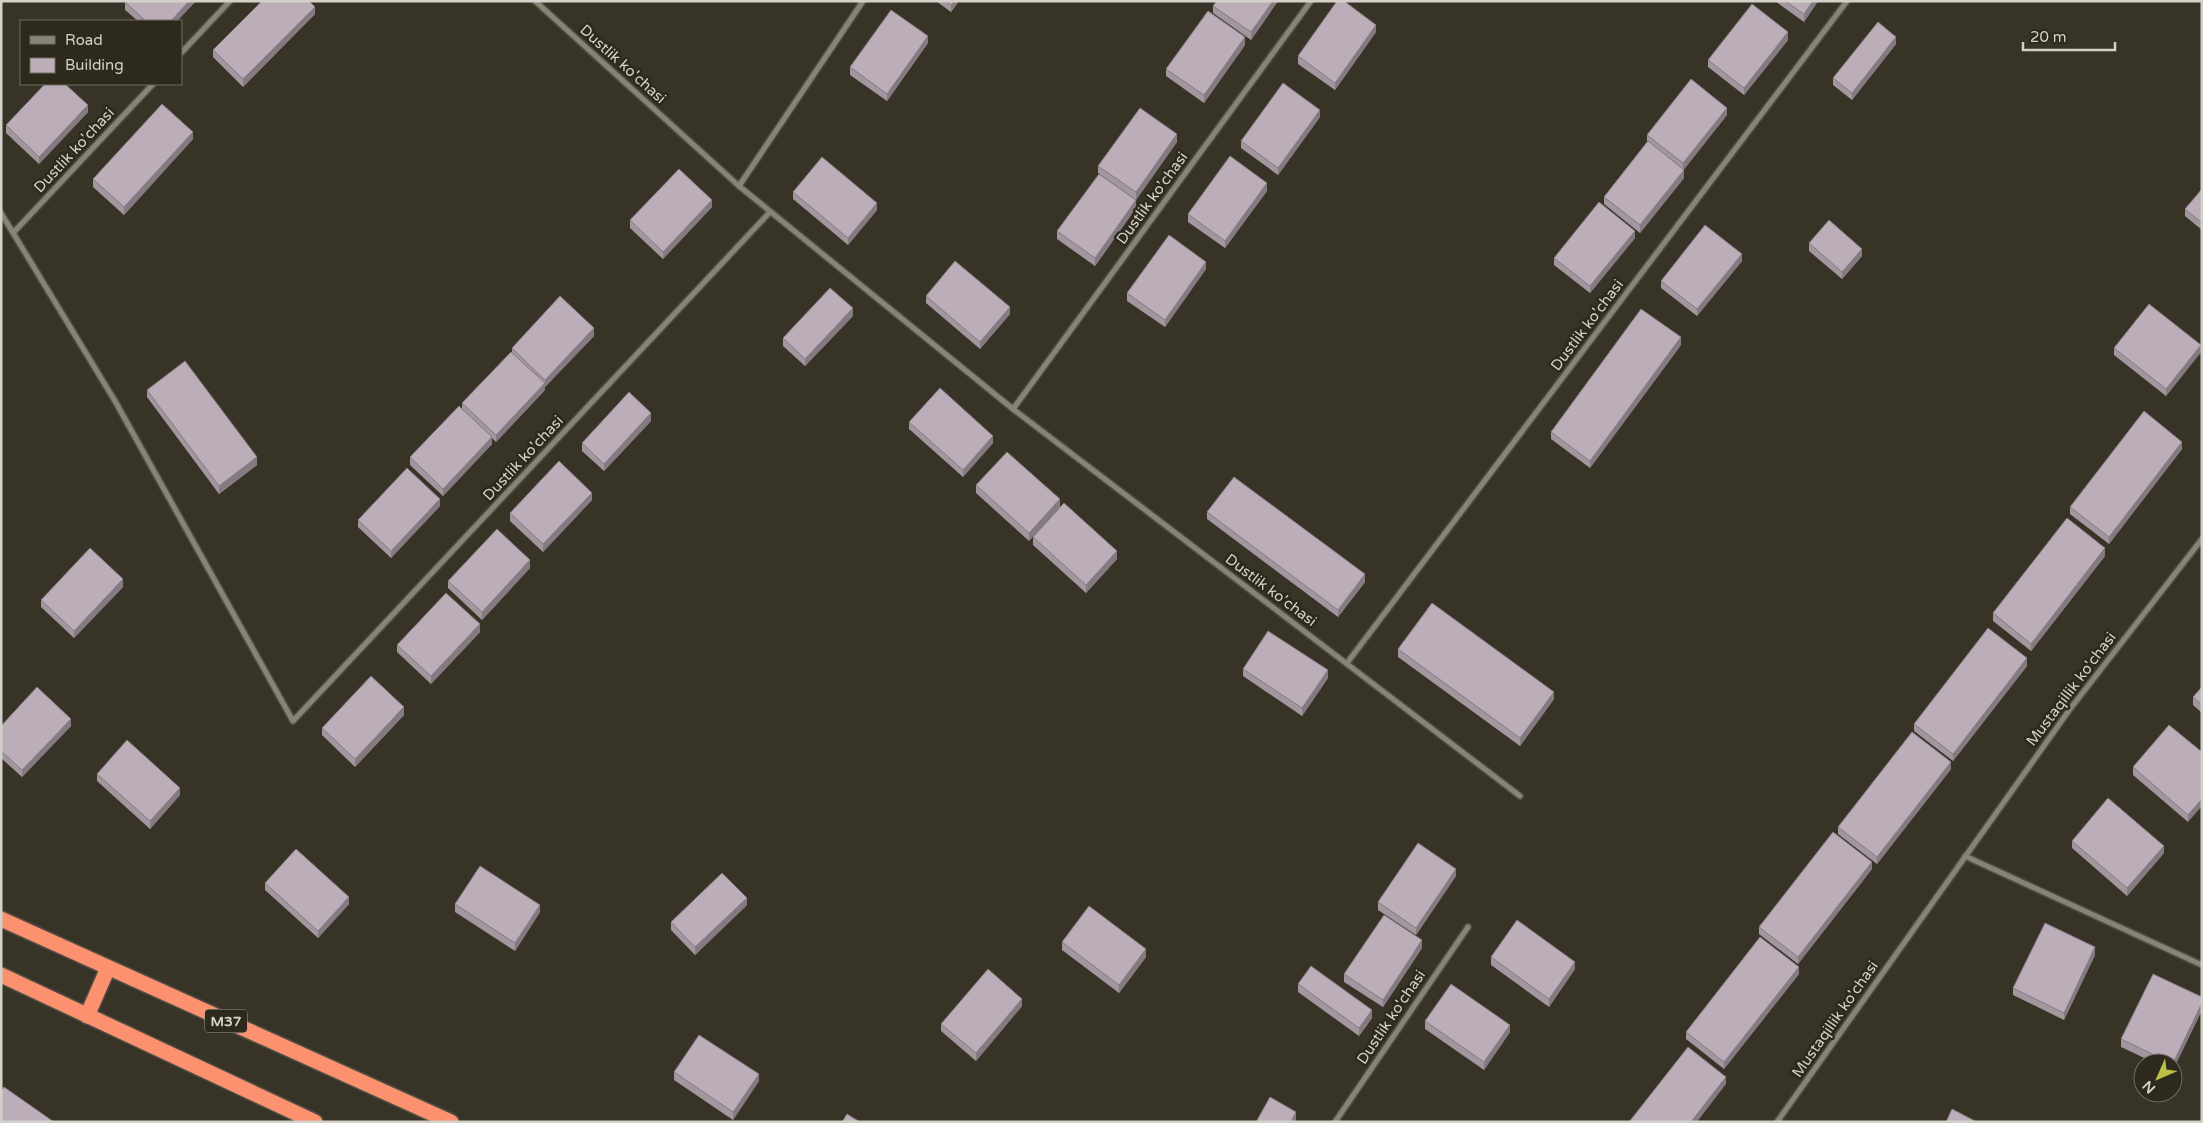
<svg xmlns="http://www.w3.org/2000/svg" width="2203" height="1123" font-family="'Varela Round',sans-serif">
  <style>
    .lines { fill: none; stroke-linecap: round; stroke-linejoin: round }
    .street-casing { stroke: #514e43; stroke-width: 8 }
    .highway-casing { stroke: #514e43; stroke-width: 18 }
    .street { stroke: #888475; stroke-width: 5 }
    .highway { stroke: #fb916f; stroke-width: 15 }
    .wall { fill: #a2969f }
    .shaded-wall { fill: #847a82 }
    .building { fill: #bcaeb9; stroke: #847a82 }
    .labels { text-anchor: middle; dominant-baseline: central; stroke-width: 5; stroke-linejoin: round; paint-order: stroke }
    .shield { fill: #2d291d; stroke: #a29f96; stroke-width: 1 }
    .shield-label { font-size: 14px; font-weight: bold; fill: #d4d1ca }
    .street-label { font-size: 15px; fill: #d4d1ca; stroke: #2d291d }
  </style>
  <rect width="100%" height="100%" fill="#373326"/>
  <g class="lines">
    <g class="street-casing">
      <g id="street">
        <polyline points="535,1 739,186 1013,409 1520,796"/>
        <polyline points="181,53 230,1"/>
        <polyline points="739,186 863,1"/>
        <polyline points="1,213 115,401 293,721 770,212"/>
        <polyline points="13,233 153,84"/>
        <polyline points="1013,409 1311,1"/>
        <polyline points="1347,663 1847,1"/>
        <polyline points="1965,856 2202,965"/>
        <polyline points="1335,1122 1468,927"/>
        <polyline points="1777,1122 2070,709 2202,539"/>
      </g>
    </g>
    <g class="highway-casing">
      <g id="highway">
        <polyline points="1,919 451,1122"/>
        <polyline points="1,975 315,1122"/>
        <polyline points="87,1016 108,968"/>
      </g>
    </g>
    <use href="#street" class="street"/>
    <use href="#highway" class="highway"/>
  </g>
  <g class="wall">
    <polygon points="126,1 196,1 177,21 138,21 125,10 125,2"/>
    <polygon points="936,1 959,1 951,12"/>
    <polygon points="1217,1 1278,1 1251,40 1213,13 1213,6"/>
    <polygon points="1775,1 1818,1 1804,22"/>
    <polygon points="315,14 243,87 213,57 213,50"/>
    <polygon points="1376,32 1335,90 1298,64 1298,56"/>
    <polygon points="1788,40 1744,95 1708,67 1708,60"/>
    <polygon points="928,43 887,101 850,75 850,67"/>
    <polygon points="1896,44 1852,100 1833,85 1833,78"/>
    <polygon points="1245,45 1204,103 1166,76 1166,69"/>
    <polygon points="88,112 39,164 6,133 6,125"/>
    <polygon points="1727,115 1683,170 1684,178 1640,233 1604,204 1604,197 1647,142 1647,135"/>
    <polygon points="1320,117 1278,175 1241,148 1241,141"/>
    <polygon points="193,139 124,215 93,187 93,179"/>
    <polygon points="1177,142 1136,200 1098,173 1098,166"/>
    <polygon points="2202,189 2202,230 2185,216 2185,209"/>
    <polygon points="1267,191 1225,248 1188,222 1188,214"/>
    <polygon points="793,192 877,210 848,245 793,199"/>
    <polygon points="712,207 663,259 630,228 630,220"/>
    <polygon points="1136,208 1095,266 1057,239 1057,231"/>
    <polygon points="1635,238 1590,293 1554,265 1554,258"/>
    <polygon points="1809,243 1862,256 1842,279 1809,251"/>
    <polygon points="1742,261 1697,316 1661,288 1661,281"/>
    <polygon points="1206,269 1165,327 1127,301 1127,293"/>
    <polygon points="926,296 1010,314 980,349 926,303"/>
    <polygon points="853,316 805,366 783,346 783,338"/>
    <polygon points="594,336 545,387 545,390 496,442 492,438 492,444 443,496 410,465 410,457 462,409 462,403 512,352 512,348"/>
    <polygon points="1681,345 1590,468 1551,439 1551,432"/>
    <polygon points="2114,348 2201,352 2166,396 2114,355"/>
    <polygon points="147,390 257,465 219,494 147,397"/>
    <polygon points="651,421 604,471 582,451 582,443"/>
    <polygon points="909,422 993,443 963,477 909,429"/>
    <polygon points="2182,449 2109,544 2070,514 2070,507"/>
    <polygon points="976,485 1060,507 1029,541 976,493"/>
    <polygon points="592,500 543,552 510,521 510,513"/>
    <polygon points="440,506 391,558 358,527 358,520"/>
    <polygon points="1207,512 1365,582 1338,617 1207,519"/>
    <polygon points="1033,537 1117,559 1086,593 1033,545"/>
    <polygon points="2105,556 2031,651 1993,621 1993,613"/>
    <polygon points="530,568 482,620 448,588 448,581"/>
    <polygon points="123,587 74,638 41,607 41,600"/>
    <polygon points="480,632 431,684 397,652 397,645"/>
    <polygon points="1398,649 1554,699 1520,746 1398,657"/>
    <polygon points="2027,666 1953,761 1914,731 1914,724"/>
    <polygon points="1243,669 1328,678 1302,716 1243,676"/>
    <polygon points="2202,687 2202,713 2193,705 2193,697"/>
    <polygon points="404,715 355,767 322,735 322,728"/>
    <polygon points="1,726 71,726 22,777 1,758"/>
    <polygon points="2202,752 2188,822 2133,775 2133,767"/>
    <polygon points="1951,769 1877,864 1838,834 1838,827"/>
    <polygon points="97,774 180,795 150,829 97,781"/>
    <polygon points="2072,841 2164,853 2127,896 2072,848"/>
    <polygon points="1872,869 1798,964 1759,934 1759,927"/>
    <polygon points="1456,876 1416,935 1378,910 1378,902"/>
    <polygon points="265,883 349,904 318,938 265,890"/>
    <polygon points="455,904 540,912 515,951 455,912"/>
    <polygon points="747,905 695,955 671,930 671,922"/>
    <polygon points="1062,942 1146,957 1119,993 1062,950"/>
    <polygon points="1422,948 1383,1007 1344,982 1344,974"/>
    <polygon points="2095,955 2064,1020 2013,995 2013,988"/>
    <polygon points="1491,957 1575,969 1549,1007 1491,965"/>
    <polygon points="1799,974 1724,1069 1686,1039 1686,1032"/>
    <polygon points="1298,984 1372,1018 1359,1036 1298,992"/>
    <polygon points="1022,1006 976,1061 941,1031 941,1024"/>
    <polygon points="2202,1010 2173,1070 2173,1063 2155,1063 2121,1047 2121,1039"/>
    <polygon points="1425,1021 1510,1032 1484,1070 1425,1029"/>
    <polygon points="674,1072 759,1081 733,1120 674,1080"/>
  </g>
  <g class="shaded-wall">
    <polygon points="189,1 196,1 177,21 171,21"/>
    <polygon points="954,1 959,1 951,12 951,5"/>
    <polygon points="1273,1 1278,1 1251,40 1251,32"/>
    <polygon points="1813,1 1818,1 1804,22 1804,14"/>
    <polygon points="315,7 315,14 243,87 243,79"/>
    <polygon points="1376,25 1376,32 1335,90 1335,83"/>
    <polygon points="1788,32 1788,40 1744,95 1744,88"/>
    <polygon points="928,36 928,43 887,101 887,94"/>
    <polygon points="1245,37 1245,45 1204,103 1204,95"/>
    <polygon points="1896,37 1896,44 1852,100 1852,93"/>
    <polygon points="88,105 88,112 39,164 39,157"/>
    <polygon points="1727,108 1727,115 1683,171 1683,163"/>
    <polygon points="1320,110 1320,117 1278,175 1278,168"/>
    <polygon points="193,132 193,139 124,215 124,207"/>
    <polygon points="1177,134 1177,142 1136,200 1136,192"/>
    <polygon points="1684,170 1684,178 1640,233 1640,225"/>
    <polygon points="1267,183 1267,191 1225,248 1225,241"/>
    <polygon points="712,200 712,207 663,259 663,252"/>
    <polygon points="1136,200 1136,208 1095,266 1095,258"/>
    <polygon points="877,203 877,210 848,245 848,238"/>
    <polygon points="1635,231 1635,238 1590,293 1590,286"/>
    <polygon points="1862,249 1862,256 1842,279 1842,272"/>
    <polygon points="1742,254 1742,261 1697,316 1697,309"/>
    <polygon points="1206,262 1206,269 1165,327 1165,320"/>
    <polygon points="1010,307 1010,314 980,349 980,342"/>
    <polygon points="853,308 853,316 805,366 805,359"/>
    <polygon points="594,328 594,336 545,387 545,380"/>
    <polygon points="1681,337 1681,345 1590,468 1590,461"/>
    <polygon points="2201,345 2201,352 2166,396 2166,389"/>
    <polygon points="545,383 545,390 496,442 496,435"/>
    <polygon points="651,413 651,421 604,471 604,464"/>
    <polygon points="993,436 993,443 963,477 963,470"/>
    <polygon points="492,437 492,444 443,496 443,489"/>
    <polygon points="2182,442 2182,449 2109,544 2109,537"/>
    <polygon points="257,457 257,465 219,494 219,486"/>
    <polygon points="592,493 592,500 543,552 543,544"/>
    <polygon points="440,499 440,506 391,558 391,551"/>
    <polygon points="1060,499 1060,507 1029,541 1029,533"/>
    <polygon points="2105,548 2105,556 2031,651 2031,644"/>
    <polygon points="1117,551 1117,559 1086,593 1086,585"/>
    <polygon points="530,560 530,568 482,620 482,612"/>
    <polygon points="1365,574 1365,582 1338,617 1338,610"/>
    <polygon points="123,579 123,587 74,638 74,631"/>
    <polygon points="480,624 480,632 431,684 431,676"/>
    <polygon points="2027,658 2027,666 1953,761 1953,754"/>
    <polygon points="1328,670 1328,678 1302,716 1302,708"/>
    <polygon points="1554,692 1554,699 1520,746 1520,738"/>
    <polygon points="404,707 404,715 355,767 355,759"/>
    <polygon points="71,719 71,726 22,777 22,770"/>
    <polygon points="1951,762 1951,769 1877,864 1877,857"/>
    <polygon points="180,788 180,795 150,829 150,821"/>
    <polygon points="2202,799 2202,806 2188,822 2188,815"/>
    <polygon points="2164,846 2164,853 2127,896 2127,888"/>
    <polygon points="1872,862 1872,869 1798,964 1798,957"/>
    <polygon points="1456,869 1456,876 1416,935 1416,928"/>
    <polygon points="349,897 349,904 318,938 318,931"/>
    <polygon points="747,898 747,905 695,955 695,947"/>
    <polygon points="540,905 540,912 515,951 515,943"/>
    <polygon points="1422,940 1422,948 1383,1007 1383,1000"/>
    <polygon points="2095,947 2095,955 2064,1020 2064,1013"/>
    <polygon points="1146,949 1146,957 1119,993 1119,985"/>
    <polygon points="1575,962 1575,969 1549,1007 1549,999"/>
    <polygon points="1799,967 1799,974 1724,1069 1724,1062"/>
    <polygon points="1022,999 1022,1006 976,1061 976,1053"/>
    <polygon points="2202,1003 2202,1010 2173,1070 2173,1063"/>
    <polygon points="1372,1010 1372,1018 1359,1036 1359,1028"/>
    <polygon points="1510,1025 1510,1032 1484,1070 1484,1062"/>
    <polygon points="759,1074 759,1081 733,1120 733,1112"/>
    <polygon points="1726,1077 1726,1084 1697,1122 1691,1122"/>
    <polygon points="1296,1112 1296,1120 1295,1122 1291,1122"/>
  </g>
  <g class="building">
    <polygon points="126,1 189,1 171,21 146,21 125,2"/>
    <polygon points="262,1 309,1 315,7 243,79 213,50"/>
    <polygon points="946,1 954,1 951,5"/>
    <polygon points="1217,1 1273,1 1251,32 1213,6"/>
    <polygon points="1337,1 1344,1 1376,25 1335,83 1298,56"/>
    <polygon points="1785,1 1813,1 1804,14"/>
    <polygon points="1752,4 1788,32 1744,88 1708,60"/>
    <polygon points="891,10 928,36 887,94 850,67"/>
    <polygon points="1208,11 1245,37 1204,95 1166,69"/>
    <polygon points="1878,22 1896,37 1852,93 1833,78"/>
    <polygon points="1691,79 1727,108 1683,163 1647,135"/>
    <polygon points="1283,83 1320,110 1278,168 1241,141"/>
    <polygon points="45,84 65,84 88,105 39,157 6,125"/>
    <polygon points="162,104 193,132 124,207 93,179"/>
    <polygon points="1140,108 1177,134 1136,192 1098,166"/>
    <polygon points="1648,141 1684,170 1640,225 1604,197"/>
    <polygon points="1230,156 1267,183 1225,241 1188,214"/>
    <polygon points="822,157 877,203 848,238 793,192"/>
    <polygon points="679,169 712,200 663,252 630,220"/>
    <polygon points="1099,174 1136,200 1095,258 1057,231"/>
    <polygon points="2202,189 2202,223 2185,209"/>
    <polygon points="1599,202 1635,231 1590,286 1554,258"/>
    <polygon points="1829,220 1862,249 1842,272 1809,243"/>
    <polygon points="1705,225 1742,254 1697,309 1661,281"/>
    <polygon points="1169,235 1206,262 1165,320 1127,293"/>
    <polygon points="955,261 1010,307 980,342 926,296"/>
    <polygon points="830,288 853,308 805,359 783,338"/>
    <polygon points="560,296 594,328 545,380 512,348"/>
    <polygon points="2149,304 2201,345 2166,389 2114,348"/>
    <polygon points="1641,309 1681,337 1590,461 1551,432"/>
    <polygon points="511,352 545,383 496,435 462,403"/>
    <polygon points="185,361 257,457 219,486 147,390"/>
    <polygon points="940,388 993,436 963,470 909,422"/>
    <polygon points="629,392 651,413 604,464 582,443"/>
    <polygon points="459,406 492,437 443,489 410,457"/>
    <polygon points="2144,411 2182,442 2109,537 2070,507"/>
    <polygon points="1007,452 1060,499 1029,533 976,485"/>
    <polygon points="559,461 592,493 543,544 510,513"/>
    <polygon points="407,468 440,499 391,551 358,520"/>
    <polygon points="1234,477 1365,574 1338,610 1207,512"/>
    <polygon points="1064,503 1117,551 1086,585 1033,537"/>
    <polygon points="2067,518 2105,548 2031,644 1993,613"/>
    <polygon points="497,529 530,560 482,612 448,581"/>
    <polygon points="90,548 123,579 74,631 41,600"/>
    <polygon points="446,593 480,624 431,676 397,645"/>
    <polygon points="1432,603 1554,692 1520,738 1398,649"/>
    <polygon points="1988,628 2027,658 1953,754 1914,724"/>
    <polygon points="1268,631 1328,670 1302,708 1243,669"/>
    <polygon points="371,676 404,707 355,759 322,728"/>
    <polygon points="37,687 71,719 22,770 1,751 1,726"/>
    <polygon points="2202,687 2202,705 2193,697"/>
    <polygon points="2169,725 2202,752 2202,799 2188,815 2133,767"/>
    <polygon points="1912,732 1951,762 1877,857 1838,827"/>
    <polygon points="127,740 180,788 150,821 97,774"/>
    <polygon points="2108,798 2164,846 2127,888 2072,841"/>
    <polygon points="1833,832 1872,862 1798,957 1759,927"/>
    <polygon points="1418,843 1456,869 1416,928 1378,902"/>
    <polygon points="296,849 349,897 318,931 265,883"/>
    <polygon points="480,866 540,905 515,943 455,904"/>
    <polygon points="722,873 747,898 695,947 671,922"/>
    <polygon points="1089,906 1146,949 1119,985 1062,942"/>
    <polygon points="1384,915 1422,940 1383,1000 1344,974"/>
    <polygon points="1517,920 1575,962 1549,999 1491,957"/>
    <polygon points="2045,923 2095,947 2064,1013 2013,988"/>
    <polygon points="1760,937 1799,967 1724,1062 1686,1032"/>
    <polygon points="1311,966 1372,1010 1359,1028 1298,984"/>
    <polygon points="988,969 1022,999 976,1053 941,1024"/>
    <polygon points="2153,974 2202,997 2202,1003 2173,1063 2171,1063 2121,1039"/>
    <polygon points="1451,984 1510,1025 1484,1062 1425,1021"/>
    <polygon points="699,1035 759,1074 733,1112 674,1072"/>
    <polygon points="1688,1047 1726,1077 1691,1122 1629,1122"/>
    <polygon points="4,1087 54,1122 1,1122 1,1091"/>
    <polygon points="1270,1097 1296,1112 1291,1122 1256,1122"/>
    <polygon points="1952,1109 1977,1122 1946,1122"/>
    <polygon points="847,1114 860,1122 842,1122"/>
  </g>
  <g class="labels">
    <rect class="shield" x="205" y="1009.5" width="42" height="23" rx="4"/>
    <g class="shield-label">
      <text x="226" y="1021">M37</text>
    </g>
    <g class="street-label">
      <text transform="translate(623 64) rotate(42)">Dustlik ko'chasi</text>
      <text transform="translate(74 150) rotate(-47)">Dustlik ko'chasi</text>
      <text transform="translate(1152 198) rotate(-54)">Dustlik ko'chasi</text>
      <text transform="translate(1587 325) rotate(-53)">Dustlik ko'chasi</text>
      <text transform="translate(523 458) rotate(-47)">Dustlik ko'chasi</text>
      <text transform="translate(1271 590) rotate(37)">Dustlik ko'chasi</text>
      <text transform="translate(2071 689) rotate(-53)">Mustaqillik ko'chasi</text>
      <text transform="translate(1391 1017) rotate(-56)">Dustlik ko'chasi</text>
      <text transform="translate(1835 1019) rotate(-55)">Mustaqillik ko'chasi</text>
    </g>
  </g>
  <rect width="2203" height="1123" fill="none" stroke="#d4d1ca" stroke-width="5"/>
  <rect x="20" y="20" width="162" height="65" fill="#2d291d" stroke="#706c62"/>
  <rect x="30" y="36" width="25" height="8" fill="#888475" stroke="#706c62"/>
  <text x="65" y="45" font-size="15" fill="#d4d1ca">Road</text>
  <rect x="30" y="58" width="25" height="15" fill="#bcaeb9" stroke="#706c62"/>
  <text x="65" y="70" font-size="15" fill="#d4d1ca">Building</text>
  <g transform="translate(2158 1078) rotate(225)"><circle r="24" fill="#2d291d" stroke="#706c62"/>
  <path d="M0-4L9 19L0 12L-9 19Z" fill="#bbc044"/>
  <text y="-8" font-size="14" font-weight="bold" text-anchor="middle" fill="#d4d1ca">N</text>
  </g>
  <path d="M2023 42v8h92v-8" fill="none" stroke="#d4d1ca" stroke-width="2.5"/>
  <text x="2030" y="42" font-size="15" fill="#d4d1ca" stroke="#2d291d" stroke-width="4" paint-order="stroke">20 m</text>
</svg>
